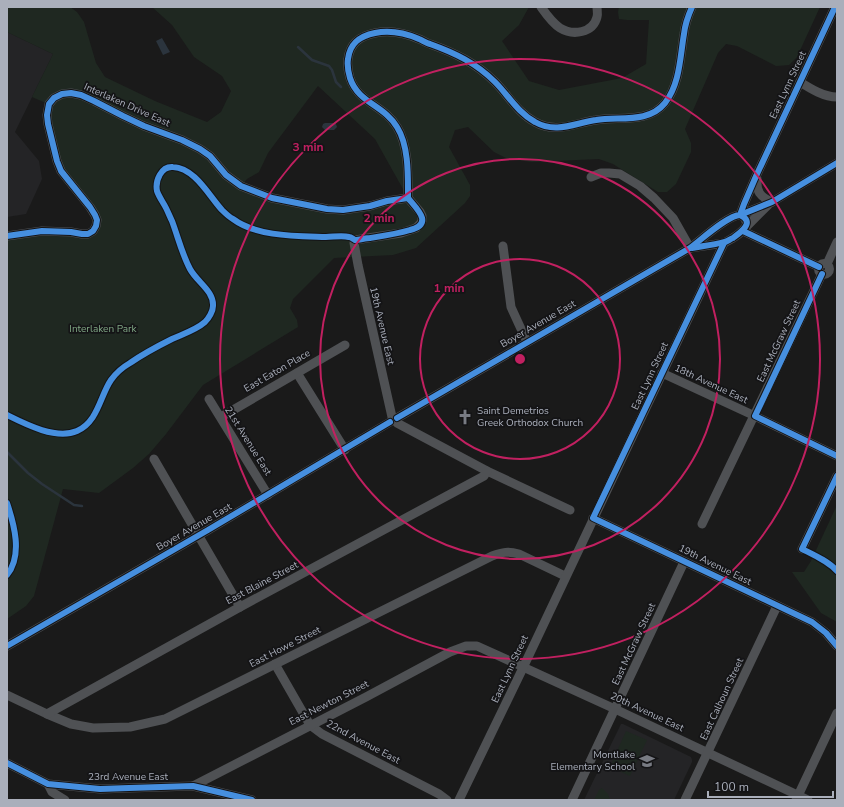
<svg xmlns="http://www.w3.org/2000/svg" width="844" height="807" font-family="'Nunito Sans',sans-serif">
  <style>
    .built { fill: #242426 }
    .green { fill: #1f2821; fill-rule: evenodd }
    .water { fill: #2b343d }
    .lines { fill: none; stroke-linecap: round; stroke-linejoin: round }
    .stream { stroke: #2b343d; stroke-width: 2.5 }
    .minor { stroke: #4f5154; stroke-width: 9 }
    .cycleway-casing { stroke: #141416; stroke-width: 8 }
    .cycleway { stroke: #468fdf; stroke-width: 6 }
    .ring { fill: none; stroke: #c12060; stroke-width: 2 }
    .labels { text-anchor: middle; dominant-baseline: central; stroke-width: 3.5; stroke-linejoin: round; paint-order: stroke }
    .street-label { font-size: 10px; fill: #aaafbb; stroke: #141416 }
    .park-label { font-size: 10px; fill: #80a885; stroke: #141416 }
    .poi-label { font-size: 10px; fill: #aaafbb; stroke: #141416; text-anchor: start }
    .centre { fill: #c12060; stroke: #141416; stroke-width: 2 }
    .ring-label { font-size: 12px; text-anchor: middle; font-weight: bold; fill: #c12060; stroke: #141416; stroke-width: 3.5; stroke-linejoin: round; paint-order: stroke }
  </style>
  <rect width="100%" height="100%" fill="#1a1a1a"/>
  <g class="built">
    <polygon points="7,32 53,54 15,132 34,155 39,161 42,179 26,214 7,217"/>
    <polygon points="621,724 623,724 691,757 692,760 692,762 674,800 584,800"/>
  </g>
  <g class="green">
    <path d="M 7,7 L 70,7 L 77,12 L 84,22 L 96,63 L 105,77 L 155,101 L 207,122 L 221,112 L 231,91 L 222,76 L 194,57 L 172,25 L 152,7 L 529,7 L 519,25 L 502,41 L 529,81 L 559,90 L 622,78 L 646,64 L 649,20 L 627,20 L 619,19 L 618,12 L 619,7 L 820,7 L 797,57 L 789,65 L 776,66 L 737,46 L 726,44 L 718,53 L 685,129 L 691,143 L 691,152 L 676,184 L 667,192 L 658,192 L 613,164 L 599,159 L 532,162 L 508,159 L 494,152 L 468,127 L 455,130 L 449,147 L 470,185 L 470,196 L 465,203 L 416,248 L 393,255 L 334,258 L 293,299 L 290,308 L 297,320 L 298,327 L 203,385 L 166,434 L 149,454 L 133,468 L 99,493 L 63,489 L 34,596 L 26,606 L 7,619 L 7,236 L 88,234 L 97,220 L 61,171 L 48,104 L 32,97 L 53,54 L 7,32 ZM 318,86 L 375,139 L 408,198 L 327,209 L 241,186 L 247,179 L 259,172 L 268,153 Z"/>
    <polygon points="837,505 837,622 821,613 792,572 804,572 811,561"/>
    <polygon points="626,731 647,740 630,776 610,767"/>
    <polygon points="602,788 608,794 610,800 594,800 599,790"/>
  </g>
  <g class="water">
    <polygon points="162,38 170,52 163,55 156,41"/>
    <polygon points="325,123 334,123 336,124 337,127 334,130 325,130 322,127 323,124"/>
  </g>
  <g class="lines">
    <g class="stream">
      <polyline points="298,47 312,60 329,66 332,70 336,82 341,87"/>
      <polyline points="7,452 28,473 42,484 74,505 82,506"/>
    </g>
    <g class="minor">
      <path d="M 541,7 C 546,14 552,23 560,28 C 573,36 593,33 597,17 C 598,14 597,10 597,7"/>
      <path d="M 800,82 C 811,89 824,97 837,97"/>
      <polyline points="591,177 601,173 609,173 620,174 640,186 654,198 673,218 690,248"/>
      <path d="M 757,179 C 756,191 760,197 772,202"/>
      <polyline points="740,215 744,204 757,174 835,7"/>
      <polyline points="740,215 772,202 837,163"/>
      <polyline points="744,229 768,205"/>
      <polyline points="743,231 819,267"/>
      <polyline points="7,236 42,231 71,232 82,234 88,234 93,231 96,226 97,220 95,215 90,207 61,171 57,161 48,124 47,115 49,104 54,98 62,94 71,93 81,95 94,101 123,116 144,126 182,140 200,149 210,156 226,175 241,186 272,198 327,209 343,210 370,206 387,201 408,198"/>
      <polyline points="503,246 511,307 527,342"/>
      <circle cx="824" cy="269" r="5.5"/>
      <polyline points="827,264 837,242"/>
      <polyline points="297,373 345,450"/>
      <polyline points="662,373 755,416 837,456"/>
      <polyline points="209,399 268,495"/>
      <polyline points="221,417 345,345"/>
      <path d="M 392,417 L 358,265 L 354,243 L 355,240 L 401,233 L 416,228 L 420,224 L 422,221 L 422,216 L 420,212 L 408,198 C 408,176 409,146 397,127 C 384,105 358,103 350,78 C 348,71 347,65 348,59 C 350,43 360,36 375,33 C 390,30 405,33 419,39 C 422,40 426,43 430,44 C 455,53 476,63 495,82 C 508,95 518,113 535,122 C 556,134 575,123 596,120 C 619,116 648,124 665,103 C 680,84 680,57 684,34 C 685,24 688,16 692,7"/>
      <path d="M 397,418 L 690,248 C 701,240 728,215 740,215 L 745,218 L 747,225 C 742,233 732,239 724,243 L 690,248"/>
      <polyline points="397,423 487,471 570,510"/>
      <polyline points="154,459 240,607"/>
      <polyline points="593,518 812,622 826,633 837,646"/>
      <polyline points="702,524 822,274"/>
      <polyline points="802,549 837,476"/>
      <polyline points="7,646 208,530 390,422"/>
      <polyline points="275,664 310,725 322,734 439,794 447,800"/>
      <path d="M 7,695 L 47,714 L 71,724 L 93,728 L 130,727 L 165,719 L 492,556 C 503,552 508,551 519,554 L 565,576"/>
      <polyline points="47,714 240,607 484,476 487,471"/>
      <polyline points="7,763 48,784 100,789 129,788 193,786 252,800"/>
      <polyline points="48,784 52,792 65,800"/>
      <polyline points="193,786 366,697 450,652 466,646 477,646 615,709 808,800"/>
      <polyline points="459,800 521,672 724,243"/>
      <polyline points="572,800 684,562"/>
      <polyline points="685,800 777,606"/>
      <polyline points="796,800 837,713"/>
    </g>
    <g class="cycleway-casing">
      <g id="cycleway">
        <polyline points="740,215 772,202 837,163"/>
        <polyline points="743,231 819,267"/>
        <polyline points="7,236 42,231 71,232 82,234 88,234 93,231 96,226 97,220 95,215 90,207 61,171 57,161 48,124 47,115 49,104 54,98 62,94 71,93 81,95 94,101 123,116 144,126 182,140 200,149 210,156 226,175 241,186 272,198 327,209 343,210 370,206 387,201 408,198"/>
        <polyline points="724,243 593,518 812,622 826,633 837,646"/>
        <path d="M 692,248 C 703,246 714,245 724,242 C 727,242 730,239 733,238 C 740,233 756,222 740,215"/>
        <polyline points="822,274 755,416 837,456"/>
        <path d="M 7,415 C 25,424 56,440 77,431 C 98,422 100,396 111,380 C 116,373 123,367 130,363 C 143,354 158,346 172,339 C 183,334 196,330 205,322 C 209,318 213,311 213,306 C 214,291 197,282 190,269 C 182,254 178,237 172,221 C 170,217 168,212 166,208 C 163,202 159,197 157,191 C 155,181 161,166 173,167 C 195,168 209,196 222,210 C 225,213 229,217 233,219 C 257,237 298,236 326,237 C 333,237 342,235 349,237 C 351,237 353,239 355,240 C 359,240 366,238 370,238 C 383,236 397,234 410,230 C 434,224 417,209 408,198 C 408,176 409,146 397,127 C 384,105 358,103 350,78 C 348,71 347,65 348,59 C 350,43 360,36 375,33 C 390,30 405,33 419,39 C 422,40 426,43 430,44 C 455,53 476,63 495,82 C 508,95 518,113 535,122 C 556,134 575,123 596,120 C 619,116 648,124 665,103 C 680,84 680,57 684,34 C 685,24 688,16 692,7"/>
        <path d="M 397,418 L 690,248 C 701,240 728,215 740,215 L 744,204 L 757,174 L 835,7"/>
        <path d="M 837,476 L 802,549 C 814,555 828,561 837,571"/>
        <path d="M 7,503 C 14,524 23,555 7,575"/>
        <polyline points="7,646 208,530 390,422"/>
        <polyline points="7,763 48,784 100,789 129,788 193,786 252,800"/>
      </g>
    </g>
    <use href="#cycleway" class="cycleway"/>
  </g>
  <g class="ring">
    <circle cx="520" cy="359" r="100"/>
    <circle cx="520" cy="359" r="200"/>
    <circle cx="520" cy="359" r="300"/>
  </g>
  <defs>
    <g id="church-bare" transform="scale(1.2)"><path d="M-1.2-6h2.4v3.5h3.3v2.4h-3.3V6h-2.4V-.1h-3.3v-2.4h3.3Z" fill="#787b83" stroke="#141416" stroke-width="2.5" paint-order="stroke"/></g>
    <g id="school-bare" transform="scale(1.2)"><path d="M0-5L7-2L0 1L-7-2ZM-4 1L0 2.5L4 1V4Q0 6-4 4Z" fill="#787b83" stroke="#141416" stroke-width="2.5" paint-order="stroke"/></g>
  </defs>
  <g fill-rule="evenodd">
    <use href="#church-bare" x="465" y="417"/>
    <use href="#school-bare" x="647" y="761"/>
  </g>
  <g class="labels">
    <g class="street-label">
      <text transform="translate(788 85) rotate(-65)">East Lynn Street</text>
      <text transform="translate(127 105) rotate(24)">Interlaken Drive East</text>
      <text transform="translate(538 324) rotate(-30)">Boyer Avenue East</text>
      <text transform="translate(382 326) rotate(77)">19th Avenue East</text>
      <text transform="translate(779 341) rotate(-65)">East McGraw Street</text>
      <text transform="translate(277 371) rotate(-30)">East Eaton Place</text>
      <text transform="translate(650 376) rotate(-65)">East Lynn Street</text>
      <text transform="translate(711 384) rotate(25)">18th Avenue East</text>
      <text transform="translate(248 441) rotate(58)">21st Avenue East</text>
      <text transform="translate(194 527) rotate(-30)">Boyer Avenue East</text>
      <text transform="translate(715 565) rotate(26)">19th Avenue East</text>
      <text transform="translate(262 583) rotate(-28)">East Blaine Street</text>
      <text transform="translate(634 644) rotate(-65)">East McGraw Street</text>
      <text transform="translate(285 647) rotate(-27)">East Howe Street</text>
      <text transform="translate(510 669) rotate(-65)">East Lynn Street</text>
      <text transform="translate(722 699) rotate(-65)">East Calhoun Street</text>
      <text transform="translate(329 703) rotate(-27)">East Newton Street</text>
      <text transform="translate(647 712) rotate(25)">20th Avenue East</text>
      <text transform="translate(363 742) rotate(28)">22nd Avenue East</text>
      <text x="128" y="777">23rd Avenue East</text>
    </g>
    <g class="park-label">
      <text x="103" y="329">Interlaken Park</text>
    </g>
    <g class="poi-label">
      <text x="477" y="411">Saint Demetrios<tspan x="477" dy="12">Greek Orthodox Church</tspan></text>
      <text x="635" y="755" text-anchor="end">Montlake<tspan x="635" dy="12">Elementary School</tspan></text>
    </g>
  </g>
  <circle cx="520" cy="359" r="6" class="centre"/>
  <g class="ring-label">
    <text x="308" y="151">3 min</text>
    <text x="379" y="222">2 min</text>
    <text x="449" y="292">1 min</text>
  </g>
  <rect width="844" height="807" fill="none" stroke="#aaafbb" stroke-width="16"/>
  <path d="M708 791v6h125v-6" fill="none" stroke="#aaafbb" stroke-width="2"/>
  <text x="714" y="791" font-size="12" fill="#aaafbb" stroke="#141416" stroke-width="3" paint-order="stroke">100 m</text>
</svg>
